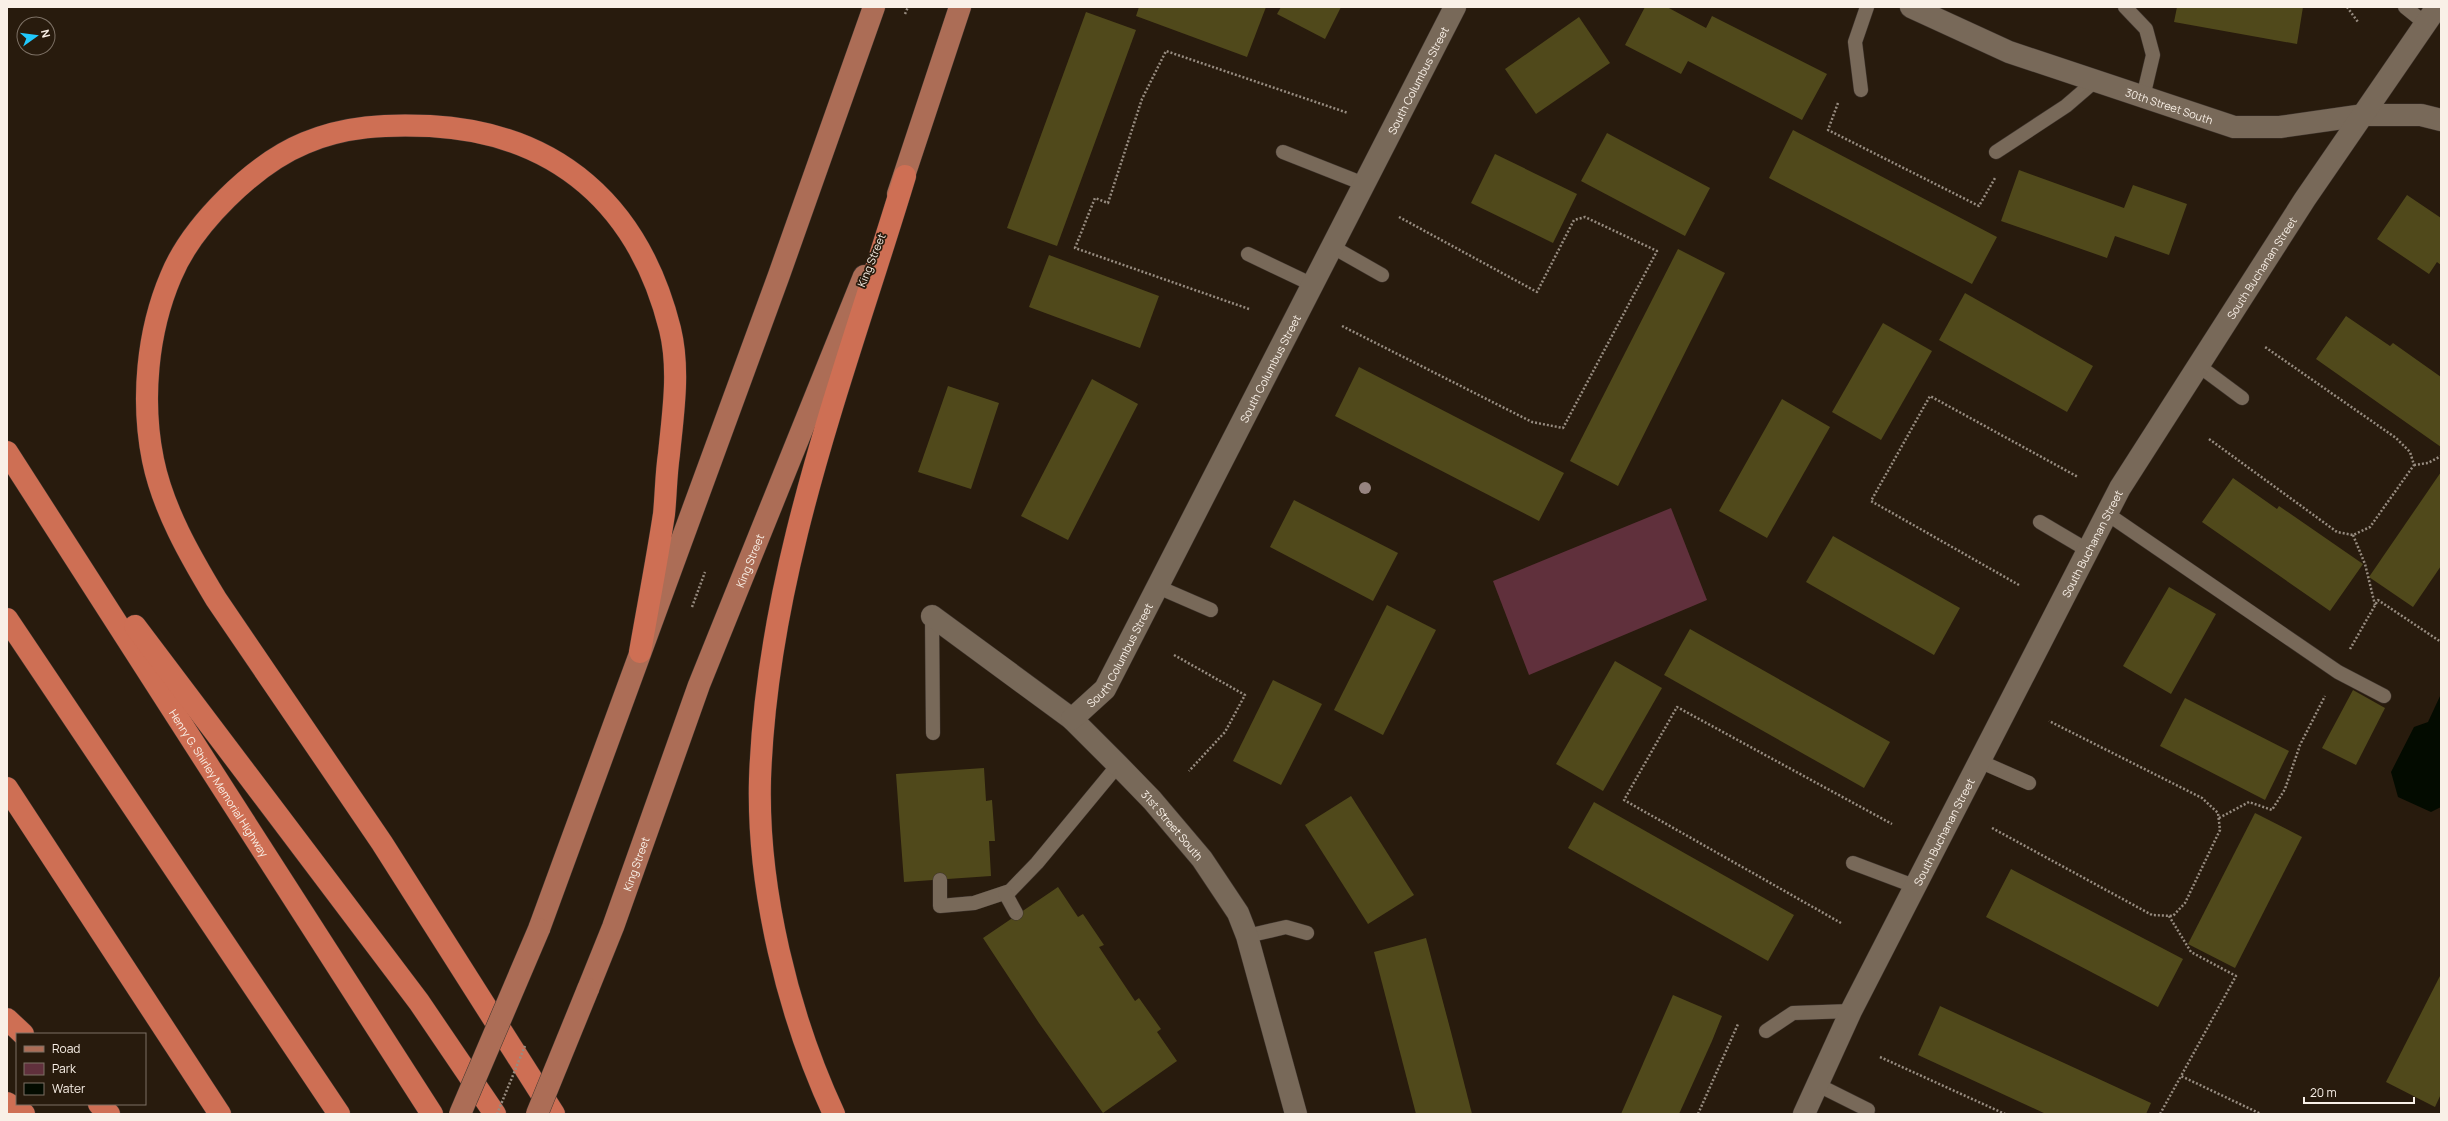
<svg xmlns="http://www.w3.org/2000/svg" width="2448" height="1121" font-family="Manrope,sans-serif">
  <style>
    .green { fill: #60303c }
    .water { fill: #030b00 }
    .building { fill: #50491b }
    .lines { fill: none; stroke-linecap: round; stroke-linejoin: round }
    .lane-casing { stroke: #3f352e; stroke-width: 15 }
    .street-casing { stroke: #3f352e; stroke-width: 23 }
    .primary-casing { stroke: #3f352e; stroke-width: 23 }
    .highway-casing { stroke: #3f352e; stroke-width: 23 }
    .path { stroke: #978c80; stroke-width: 2.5; stroke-dasharray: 2 2; stroke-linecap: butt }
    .lane { stroke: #786959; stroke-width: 14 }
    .street { stroke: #786959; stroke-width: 22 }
    .primary { stroke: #ac6d56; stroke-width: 22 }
    .highway { stroke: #ce6f54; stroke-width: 22 }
    .primary-bridge-casing { stroke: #3f352e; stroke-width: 23; stroke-linecap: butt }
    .path-bridge { stroke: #978c80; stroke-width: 2.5; stroke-dasharray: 2 2; stroke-linecap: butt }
    .primary-bridge { stroke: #ac6d56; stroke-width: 22 }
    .tree { fill: #978480 }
    .labels { text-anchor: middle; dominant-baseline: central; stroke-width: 3.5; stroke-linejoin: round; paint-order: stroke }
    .street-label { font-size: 11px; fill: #f9f0e7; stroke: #281b0d }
  </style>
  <rect width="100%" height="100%" fill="#281b0d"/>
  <polygon class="green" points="1671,508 1707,600 1529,675 1493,581"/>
  <polygon class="water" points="2441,694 2441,807 2431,812 2398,797 2391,772 2414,727 2428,722"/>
  <g class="building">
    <polygon points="1139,7 1266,7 1247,57 1136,16"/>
    <polygon points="1281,7 1341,7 1325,39 1277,14"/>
    <polygon points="1645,7 1667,7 1706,28 1712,16 1827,74 1802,120 1688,61 1681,74 1625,45"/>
    <polygon points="2177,7 2303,7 2297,44 2174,22"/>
    <polygon points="1086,12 1136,30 1057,246 1007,228"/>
    <polygon points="1579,17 1610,63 1536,114 1505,69"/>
    <polygon points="1793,130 1997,237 1972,284 1769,178"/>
    <polygon points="1607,133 1710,188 1685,236 1581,181"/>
    <polygon points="1495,154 1577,194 1553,243 1471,203"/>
    <polygon points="2019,170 2124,208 2133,185 2187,204 2169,255 2115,236 2107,258 2001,221"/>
    <polygon points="2407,195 2441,218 2441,265 2437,262 2429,274 2377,239"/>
    <polygon points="1678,249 1725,273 1618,486 1570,461"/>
    <polygon points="1049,255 1159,296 1140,348 1029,307"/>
    <polygon points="1965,293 2093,366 2067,412 1939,340"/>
    <polygon points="2346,316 2390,346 2393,343 2441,377 2441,447 2316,359"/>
    <polygon points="1883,323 1932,351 1881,440 1832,412"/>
    <polygon points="1359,367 1564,473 1539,521 1335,416"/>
    <polygon points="1092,379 1138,404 1068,540 1021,516"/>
    <polygon points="948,386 999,403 971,489 918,472"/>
    <polygon points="1782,399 1830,427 1767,538 1719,511"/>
    <polygon points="2441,472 2441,566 2413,607 2369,577"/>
    <polygon points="2233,478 2277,509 2279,506 2363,564 2330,611 2202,522"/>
    <polygon points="1294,500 1398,553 1373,601 1270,547"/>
    <polygon points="1833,536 1960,608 1934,655 1806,582"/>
    <polygon points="2169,587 2216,614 2171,694 2123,666"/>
    <polygon points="1387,605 1436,630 1383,735 1334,710"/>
    <polygon points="1690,629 1890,742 1864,788 1664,675"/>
    <polygon points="1615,661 1662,688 1603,791 1556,764"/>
    <polygon points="1273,680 1322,704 1281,785 1233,761"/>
    <polygon points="2353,690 2385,708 2356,765 2322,748"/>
    <polygon points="2185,698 2289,751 2265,800 2160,746"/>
    <polygon points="984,768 986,801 992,800 995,841 989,841 991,876 904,882 896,774"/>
    <polygon points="1351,796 1414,895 1368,924 1305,825"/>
    <polygon points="1594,802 1794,915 1768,961 1568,848"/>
    <polygon points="2255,813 2302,837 2235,968 2188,944"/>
    <polygon points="2011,869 2183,959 2158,1007 1986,917"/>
    <polygon points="1058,887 1078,917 1083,914 1104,945 1099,947 1135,1001 1139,998 1161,1029 1157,1032 1177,1061 1103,1113 1039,1023 983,938"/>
    <polygon points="1426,938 1451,1032 1472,1114 1416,1114 1374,952"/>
    <polygon points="2441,974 2441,1094 2435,1107 2386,1082"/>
    <polygon points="1673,995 1722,1016 1712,1041 1679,1114 1621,1114"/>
    <polygon points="1940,1006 2151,1103 2146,1114 2046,1114 1918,1055"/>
  </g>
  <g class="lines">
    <g class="lane-casing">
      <g id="lane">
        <polyline points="2125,7 2146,29 2153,55 2143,97"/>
        <polyline points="2405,7 2426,24"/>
        <polyline points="1861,90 1855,42 1867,7"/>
        <polyline points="1283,152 1364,184"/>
        <polyline points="1996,152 2066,106 2095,81"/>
        <polyline points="1331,246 1382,275"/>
        <polyline points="1248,254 1311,284"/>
        <polyline points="2199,366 2242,398"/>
        <polyline points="2106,513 2338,672 2384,696"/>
        <polyline points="2040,522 2089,551"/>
        <polyline points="1158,587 1211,610"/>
        <polyline points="932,616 933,733"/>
        <polyline points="1979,761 2029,783"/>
        <polyline points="1853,863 1914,886"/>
        <polyline points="940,880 940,906 974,903 1010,891 1037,863 1118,765"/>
        <polyline points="1005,893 1016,913"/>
        <polyline points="1247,936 1286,927 1307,933"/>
        <polyline points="1766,1031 1793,1013 1851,1011"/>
        <polyline points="1818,1085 1868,1110"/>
      </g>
    </g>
    <g class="street-casing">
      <g id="street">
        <path id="s1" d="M 1911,7 L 2009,52 L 2234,127 L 2280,127 L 2364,115 L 2421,115 L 2441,120"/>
        <path id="s2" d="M 932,616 L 1072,719 L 1118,765 L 1152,800 L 1202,859 L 1238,913 L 1247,936 L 1296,1114"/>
        <path id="s3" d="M 1072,719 L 1105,689 L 1455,7"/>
        <path id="s4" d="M 1804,1114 L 1851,1011 L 2120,488 L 2305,199 L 2437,7"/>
      </g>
    </g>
    <g class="primary-casing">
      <g id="primary">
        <polyline points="898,194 960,7"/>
        <polyline points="539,929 779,275 874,7"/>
        <path id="s5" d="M 588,989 L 613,927 L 699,685 L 864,276"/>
      </g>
    </g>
    <g class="highway-casing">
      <g id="highway">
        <path id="s6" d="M 7,452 L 432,1114"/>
        <polyline points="7,619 339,1114"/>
        <polyline points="135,626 419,1002 495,1114"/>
        <polyline points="7,788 220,1114"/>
        <polyline points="7,1019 23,1034"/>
        <polyline points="7,1103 24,1114"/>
        <polyline points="99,1104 109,1114"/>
        <path d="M 554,1114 L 382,843 L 216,599 C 190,556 163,509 153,460 C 141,401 147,332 171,276 C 192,225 254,164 305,143 C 345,126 387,124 430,126 C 557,133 639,205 670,329 C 680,370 673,413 669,454 C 666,474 666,494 664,514 C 657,560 648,606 640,652"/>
        <path d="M 834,1114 C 788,1015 757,889 760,779 C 767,570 845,374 905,176"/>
      </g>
    </g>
    <g class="path">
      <polyline points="2347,7 2358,22"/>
      <polyline points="905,14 908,7"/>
      <polyline points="1838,103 1828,130 1979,206 1995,178"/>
      <polyline points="1249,309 1075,248 1095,198 1108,203 1142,99 1166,51 1348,113"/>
      <polyline points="1342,326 1532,422 1563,428 1657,251 1585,217 1574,220 1537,292 1399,217"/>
      <polyline points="2209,439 2337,532 2353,535 2370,527 2414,465 2410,452 2396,438 2265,347"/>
      <polyline points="2414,465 2428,463 2441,456"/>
      <polyline points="2353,535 2365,564 2375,605"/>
      <polyline points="2019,585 1871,501 1930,396 2078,477"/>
      <polyline points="692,607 705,572"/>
      <polyline points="2350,649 2378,600 2441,642"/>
      <polyline points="1174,655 1245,695 1225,732 1189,771"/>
      <polyline points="2219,818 2249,802 2272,810 2285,789 2300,745 2325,696"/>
      <polyline points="1992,828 2152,915 2173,916 2185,903 2220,830 2218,813 2202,798 2049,721"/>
      <polyline points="2169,916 2191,952 2236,976 2181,1076"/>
      <polyline points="1841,923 1624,800 1677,707 1892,824"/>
      <polyline points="1880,1057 2005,1114"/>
      <polyline points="1698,1114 1738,1024"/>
      <polyline points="2160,1114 2181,1076 2261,1114"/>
    </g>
    <use href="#lane" class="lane"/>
    <use href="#street" class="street"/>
    <use href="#primary" class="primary"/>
    <use href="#highway" class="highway"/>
    <g class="primary-bridge-casing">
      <g id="primary-bridge">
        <polyline points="460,1114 539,929"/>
        <polyline points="537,1114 588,989"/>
      </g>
    </g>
    <polyline class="path-bridge" points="497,1114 525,1046"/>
    <use href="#primary-bridge" class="primary-bridge"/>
  </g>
  <circle class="tree" cx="1365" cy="488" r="6"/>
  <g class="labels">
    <g class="street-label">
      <text stroke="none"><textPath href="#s3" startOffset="729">South Columbus Street</textPath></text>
      <text stroke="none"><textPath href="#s1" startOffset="277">30th Street South</textPath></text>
      <text transform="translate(871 260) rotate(-68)">King Street</text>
      <text stroke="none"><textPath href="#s4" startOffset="963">South Buchanan Street</textPath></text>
      <text stroke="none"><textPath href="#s3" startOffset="405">South Columbus Street</textPath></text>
      <text stroke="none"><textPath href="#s4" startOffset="639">South Buchanan Street</textPath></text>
      <text stroke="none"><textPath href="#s5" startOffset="458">King Street</textPath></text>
      <text stroke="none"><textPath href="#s3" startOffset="81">South Columbus Street</textPath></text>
      <text stroke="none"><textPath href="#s6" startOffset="393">Henry G. Shirley Memorial Highway</textPath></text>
      <text stroke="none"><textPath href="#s2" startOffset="320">31st Street South</textPath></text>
      <text stroke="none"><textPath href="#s4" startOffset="315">South Buchanan Street</textPath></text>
      <text stroke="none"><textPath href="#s5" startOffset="134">King Street</textPath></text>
    </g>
  </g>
  <rect width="2448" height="1121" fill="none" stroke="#f9f0e7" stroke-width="16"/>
  <rect x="16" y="1033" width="130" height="72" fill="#281b0d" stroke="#7c7064"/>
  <rect x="24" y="1046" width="20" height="6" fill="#ac6d56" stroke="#7c7064"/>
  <text x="52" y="1053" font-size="12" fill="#f9f0e7">Road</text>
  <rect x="24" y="1063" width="20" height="12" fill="#60303c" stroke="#7c7064"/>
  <text x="52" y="1073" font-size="12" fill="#f9f0e7">Park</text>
  <rect x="24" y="1083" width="20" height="12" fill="#030b00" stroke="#7c7064"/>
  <text x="52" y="1093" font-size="12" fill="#f9f0e7">Water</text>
  <g transform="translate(36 36) rotate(76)"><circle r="19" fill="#281b0d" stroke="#7c7064"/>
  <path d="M0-3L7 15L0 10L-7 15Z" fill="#21c9fd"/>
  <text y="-6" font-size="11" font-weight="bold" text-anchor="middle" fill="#f9f0e7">N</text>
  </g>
  <path d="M2304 1097v6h110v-6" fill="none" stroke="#f9f0e7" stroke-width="2"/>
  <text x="2310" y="1097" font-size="12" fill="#f9f0e7" stroke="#281b0d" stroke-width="3" paint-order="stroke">20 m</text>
</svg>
